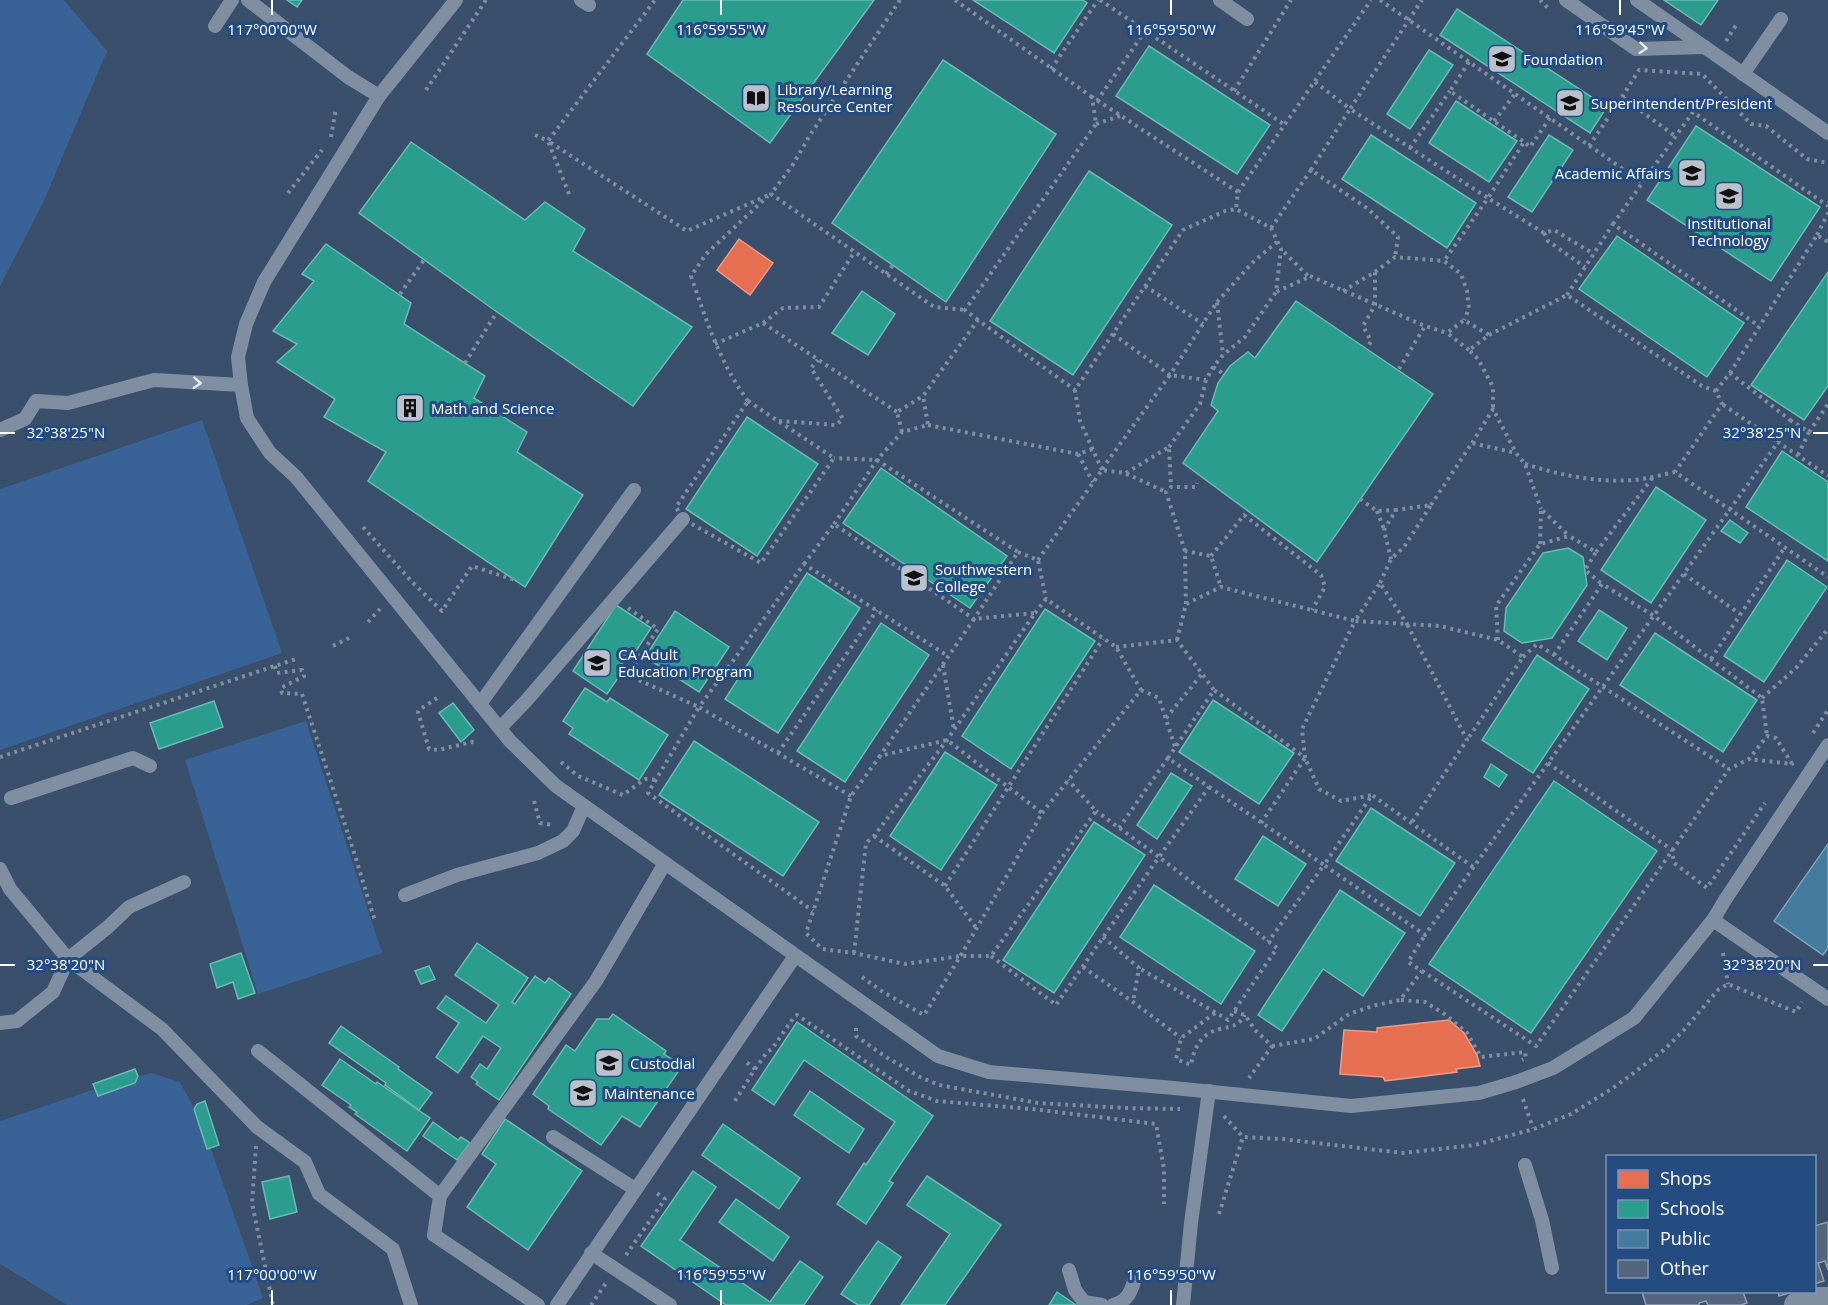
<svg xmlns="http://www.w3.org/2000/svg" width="1828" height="1305" font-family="'Open Sans',sans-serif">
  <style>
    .green { fill: #396297 }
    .shops { fill: #e76f51; stroke: #ee9a85; stroke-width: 1.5 }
    .schools { fill: #2a9d8f; stroke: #6abab1; stroke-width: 1.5 }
    .public { fill: #457b9d; stroke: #7da3ba; stroke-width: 1.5 }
    .building { fill: #54667d; stroke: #929fb0; stroke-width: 1.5 }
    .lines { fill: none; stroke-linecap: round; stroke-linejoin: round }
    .path { stroke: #7f8ea1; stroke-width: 4; stroke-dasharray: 3 4.5; stroke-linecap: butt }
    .service { stroke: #7f8ea1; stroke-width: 14 }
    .minor { stroke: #7f8ea1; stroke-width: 26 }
    .oneway { stroke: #e5e8ec }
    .ticks { fill: none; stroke: #fff; stroke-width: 2 }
    .labels { text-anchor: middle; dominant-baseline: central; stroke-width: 6; stroke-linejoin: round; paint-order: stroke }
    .poi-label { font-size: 15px; fill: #fff; stroke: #244c80; text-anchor: start }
    .ticks-label { font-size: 15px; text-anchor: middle; fill: #fff; stroke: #244c80; stroke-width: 6; stroke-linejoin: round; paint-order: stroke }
  </style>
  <rect width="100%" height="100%" fill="#394f6b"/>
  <g class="green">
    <polygon points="0,0 64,0 107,51 43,203 0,286"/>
    <polygon points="202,420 282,653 0,750 0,489"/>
    <polygon points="306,721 382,953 258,994 185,760"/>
    <polygon points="151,1073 180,1082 202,1123 263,1298 247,1305 67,1305 0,1264 0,1121 107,1085"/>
  </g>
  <g class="shops">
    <polygon points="739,239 773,263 750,295 717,270"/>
    <polygon points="1449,1020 1464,1033 1477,1055 1480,1066 1456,1069 1457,1072 1385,1081 1383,1077 1340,1074 1344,1030 1377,1032 1377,1028"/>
  </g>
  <g class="schools">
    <polygon points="287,0 302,0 297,7"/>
    <polygon points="683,0 874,0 770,143 647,54"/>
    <polygon points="973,0 1083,0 1087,3 1054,53"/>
    <polygon points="1664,0 1718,0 1701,25"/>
    <polygon points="1457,9 1607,107 1590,133 1440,35"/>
    <polygon points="1149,46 1270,125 1237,174 1116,96"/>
    <polygon points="1429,50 1453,65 1410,129 1387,114"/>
    <polygon points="943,60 1056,134 946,302 832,223"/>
    <polygon points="1456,101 1517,141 1489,182 1429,143"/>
    <polygon points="1696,126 1820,207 1771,281 1647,200"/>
    <polygon points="1371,135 1476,203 1447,248 1342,179"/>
    <polygon points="1549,135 1573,150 1532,212 1508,197"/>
    <polygon points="411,142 525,220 545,202 585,229 573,251 692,327 633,406 497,312 359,213"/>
    <polygon points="1089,171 1172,225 1073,375 990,321"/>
    <polygon points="1617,236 1744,323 1707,377 1579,289"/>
    <polygon points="326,244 411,303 404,324 485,376 474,398 527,432 517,452 583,495 525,587 368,481 386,452 324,417 335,399 277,362 297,344 273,331 314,281 302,274"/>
    <polygon points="1828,272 1828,386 1804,420 1751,385"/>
    <polygon points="862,291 895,314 868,355 832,333"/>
    <polygon points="1296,301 1433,394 1317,562 1183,463 1218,411 1211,405 1218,383 1230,366 1248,352 1255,358"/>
    <polygon points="747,417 818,464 757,556 686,509"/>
    <polygon points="1782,451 1828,482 1828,561 1746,507"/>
    <polygon points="881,468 1007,556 970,608 843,523"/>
    <polygon points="1656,487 1706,520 1651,603 1601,570"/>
    <polygon points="1730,520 1748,533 1740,543 1721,531"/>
    <polygon points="1568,548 1583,557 1587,585 1552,638 1522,643 1504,631 1506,608 1543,553"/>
    <polygon points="1787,560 1827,587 1764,682 1724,656"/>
    <polygon points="807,573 860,608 778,733 725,699"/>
    <polygon points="616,605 651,628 634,654 630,652 620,666 624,669 607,694 573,671"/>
    <polygon points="1045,609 1095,641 1011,769 962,736"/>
    <polygon points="1599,610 1627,628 1607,660 1578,641"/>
    <polygon points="675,611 729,647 699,692 645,657"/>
    <polygon points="881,623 929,655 845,782 797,751"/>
    <polygon points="1655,633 1757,700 1723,752 1620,685"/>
    <polygon points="1537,655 1589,689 1533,773 1482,740"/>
    <polygon points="585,688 607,702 610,698 668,735 639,780 569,734 573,728 563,721"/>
    <polygon points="1213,700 1294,753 1259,804 1179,752"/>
    <polygon points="214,701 223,727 159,749 150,723"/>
    <polygon points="453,703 474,730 461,742 439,713"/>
    <polygon points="694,741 819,822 783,876 659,795"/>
    <polygon points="945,752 997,785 941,870 890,836"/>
    <polygon points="1491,764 1507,775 1499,787 1484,777"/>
    <polygon points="1171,773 1192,786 1157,839 1137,825"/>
    <polygon points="1554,781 1657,851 1531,1033 1429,964"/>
    <polygon points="1371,808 1455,863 1420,916 1336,861"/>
    <polygon points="1094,822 1145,855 1054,993 1003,960"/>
    <polygon points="1263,836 1306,864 1278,906 1235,879"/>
    <polygon points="1154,885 1255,951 1221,1004 1120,937"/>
    <polygon points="1340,890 1405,933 1363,996 1323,969 1282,1031 1258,1015"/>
    <polygon points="477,943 528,978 512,1002 515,1004 535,976 545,983 549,978 571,994 499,1100 476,1084 478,1082 471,1077 480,1064 487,1069 501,1048 483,1036 458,1073 436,1057 459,1023 437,1008 446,996 486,1023 499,1005 455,975"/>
    <polygon points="241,953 255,993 238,999 233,982 217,988 210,964"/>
    <polygon points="429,966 435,979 421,984 415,971"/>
    <polygon points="613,1014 666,1051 664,1054 682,1066 640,1127 622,1116 601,1145 548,1109 549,1106 533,1094 566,1045 575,1051 597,1019 609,1019"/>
    <polygon points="797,1022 933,1116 889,1181 893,1183 866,1224 837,1204 864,1163 866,1165 895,1122 804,1060 774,1105 752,1090"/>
    <polygon points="341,1026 399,1067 398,1069 432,1093 419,1110 385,1085 386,1083 329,1043"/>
    <polygon points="340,1059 376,1084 377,1082 430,1118 407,1151 355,1114 357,1112 349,1107 351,1105 322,1085"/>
    <polygon points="135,1069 138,1076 135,1083 98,1096 93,1084"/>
    <polygon points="810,1091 864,1129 849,1153 794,1115"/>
    <polygon points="205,1101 219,1145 207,1149 194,1109 197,1104"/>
    <polygon points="505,1119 582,1171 528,1250 467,1207 496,1164 482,1154"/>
    <polygon points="433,1122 458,1140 461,1137 470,1143 457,1160 423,1136"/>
    <polygon points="723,1124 800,1178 779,1209 702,1155"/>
    <polygon points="693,1171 716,1187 680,1240 770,1302 800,1261 823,1277 804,1305 726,1305 641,1246"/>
    <polygon points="289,1176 297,1212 270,1219 262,1182"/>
    <polygon points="927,1176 1001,1225 945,1305 901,1305 950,1234 907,1205"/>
    <polygon points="736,1199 789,1237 773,1261 719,1222"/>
    <polygon points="878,1241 901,1257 869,1305 858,1305 841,1294"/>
    <polygon points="1057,1292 1076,1305 1049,1305"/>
  </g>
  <polygon class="public" points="1828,844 1828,948 1823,955 1774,921"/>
  <g class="building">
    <polygon points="1828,1222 1828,1270 1825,1261 1818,1263 1824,1281 1814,1284 1814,1226"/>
    <polygon points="1642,1292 1743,1292 1747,1303 1741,1305 1708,1305 1706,1301 1699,1303 1699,1305 1646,1305"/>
    <polygon points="1778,1292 1793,1292 1779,1296"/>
  </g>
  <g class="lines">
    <g class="path">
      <polyline points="900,0 812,132 792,166 771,194 934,307 965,310"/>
      <polyline points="955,0 1092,97"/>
      <polyline points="1100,0 1285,125"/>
      <polyline points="1380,0 1643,183"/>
      <polyline points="1540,0 1550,10"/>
      <polyline points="1726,41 1738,22"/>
      <polyline points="1469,62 1450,91 1524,142"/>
      <polyline points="1051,69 1098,0"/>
      <polyline points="1315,82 1350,109 1422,0"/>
      <polyline points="426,90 486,0"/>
      <polyline points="1234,91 1291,0"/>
      <polyline points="1622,97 1639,70 1702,74 1751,124 1766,126 1807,159 1828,163"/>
      <polyline points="1097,101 1145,31"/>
      <polyline points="1550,118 1530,147 1524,142 1488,198 1544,233 1554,230 1594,254"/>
      <polyline points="1494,121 1515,94"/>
      <polyline points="1096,124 1120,116"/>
      <polyline points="535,135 548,141 655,0"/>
      <polyline points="331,137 336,108"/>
      <polyline points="1589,146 1622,97 1675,136"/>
      <polyline points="1410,148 1450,91"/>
      <polyline points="1311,170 1350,109 1488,198 1444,261"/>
      <polyline points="1238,192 1371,0"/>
      <polyline points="288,193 322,150"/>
      <polyline points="569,194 548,141 687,231 771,194"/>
      <polyline points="1613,224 1693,112 1828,206"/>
      <polyline points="1271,228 1311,170 1368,209 1398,237 1395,257"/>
      <polyline points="1544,233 1548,241 1585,267"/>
      <polyline points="1817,235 1828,213"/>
      <polyline points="1375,272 1395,257 1444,261 1461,274 1467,291 1469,309 1464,320"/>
      <polyline points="886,274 893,265"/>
      <polyline points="1310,276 1425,326"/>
      <polyline points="1145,286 1203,324"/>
      <polyline points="1343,291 1375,272 1375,305 1363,326 1371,341 1367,349"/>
      <polyline points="400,294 424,260"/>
      <polyline points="1567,295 1613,224 1759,326"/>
      <polyline points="1217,302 1253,262 1277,242"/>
      <polyline points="978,320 965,310 1096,124 1092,97 1238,192 1236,209"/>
      <polyline points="763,323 783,308 819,307 855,251"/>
      <polyline points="1113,334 1170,375 1217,302 1223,355"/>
      <polyline points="1489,335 1567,295 1702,386 1716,391 1722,404 1675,472"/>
      <polyline points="715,344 763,323 897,412"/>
      <polyline points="1469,350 1447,333 1464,320 1489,335 1469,350 1478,359 1493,387 1493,409"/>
      <polyline points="465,363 497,312"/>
      <polyline points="1213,367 1224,374"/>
      <polyline points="1399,369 1425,326 1447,333"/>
      <polyline points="1730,373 1817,235 1828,242"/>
      <polyline points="1716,391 1730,373 1790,420 1778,442 1722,404"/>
      <polygon points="748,401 834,458 761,563 683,519 676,507"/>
      <path d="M 748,401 C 720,363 706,320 691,276 L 706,254 L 768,196"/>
      <polyline points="1790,420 1809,432 1798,455"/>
      <polyline points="779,421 836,425 843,419 811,368 818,360"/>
      <polyline points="928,425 1078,454 1093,449"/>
      <polyline points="902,432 897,412 923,396"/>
      <polyline points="1809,432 1828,404"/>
      <polyline points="1472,443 1493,409 1516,453"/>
      <polyline points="1169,447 1200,404 1206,380 1213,367 1223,355 1245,337 1276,292"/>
      <polyline points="1078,454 1093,482"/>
      <path d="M 1525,464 C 1560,475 1597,483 1633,480 C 1647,479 1661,475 1675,472 L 1828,577"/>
      <polyline points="1102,469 1170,375 1206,380"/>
      <polyline points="1102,470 1080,421 1075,390 1183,230 1225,211 1236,209 1271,228 1281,249 1276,292 1309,277 1281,249"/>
      <polyline points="1126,473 1169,447 1171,487"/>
      <polyline points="1360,499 1377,511 1396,510"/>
      <polyline points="1431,505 1472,443 1516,453 1525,464 1541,509"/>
      <polyline points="1377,511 1384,529"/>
      <polyline points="834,524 877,460 902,432 928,425 923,396 978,320 1075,390"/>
      <polyline points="363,527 412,582 442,611 472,566 515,580"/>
      <polyline points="1540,544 1541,509 1569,536"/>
      <polyline points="1185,551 1166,492 1171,487 1196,487 1197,483"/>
      <polyline points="1018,552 1038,560 1046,599"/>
      <polyline points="1596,552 1653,477"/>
      <polyline points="1211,556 1244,515 1321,575 1325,587 1312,610"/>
      <polyline points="1038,560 1102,470 1125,473 1166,492"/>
      <polyline points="804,564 834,524 974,619 1018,552 877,460 834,458"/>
      <polyline points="1684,574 1740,614"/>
      <polyline points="1380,583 1391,559 1404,547 1431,505 1396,510 1384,530 1391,559"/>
      <polyline points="1186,604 1185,551 1211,556 1221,587"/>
      <polyline points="628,608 658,629 627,675 699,707 648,793 813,911"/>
      <polyline points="1035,613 1046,599 1116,647 1141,690 1042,813"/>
      <polyline points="368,622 380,609"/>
      <polyline points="1177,640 1186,604 1221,587 1355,621 1380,583 1407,624 1440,626 1498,640 1523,657 1467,740"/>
      <polyline points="1498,640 1496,606 1540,544 1569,536 1596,552 1585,570 1602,584"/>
      <polyline points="333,646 349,638"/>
      <polyline points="1116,647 1177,640 1214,690"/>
      <polyline points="1554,655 1602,584 1654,616 1762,698 1767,736"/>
      <polyline points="1523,657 1537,644 1729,769"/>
      <polyline points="1711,659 1785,547"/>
      <polyline points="943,665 954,730"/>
      <polyline points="275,666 277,673 302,670 304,676 281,688 282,693 302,694 352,846 375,921"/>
      <polyline points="1141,690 1159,698 1175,747"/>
      <polyline points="437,698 419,710 418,712 429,749 438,750 472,742 478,743"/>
      <polyline points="1762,698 1796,668 1828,629"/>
      <polyline points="1166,718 1202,674"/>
      <polyline points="1813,733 1828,710"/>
      <polyline points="778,753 877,610"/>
      <polyline points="0,757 296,659"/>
      <polyline points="1168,758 1214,690 1304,757"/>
      <polyline points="1305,758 1302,729 1355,621 1407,624 1467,740 1412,822"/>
      <polyline points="561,762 578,776 623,795 645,779 657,780"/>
      <polyline points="1548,763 1672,850 1674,863 1707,888 1765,803"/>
      <polyline points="1209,787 1324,865 1268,942"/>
      <polyline points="851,796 699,707 804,564 948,656"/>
      <polyline points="534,801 540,823 553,825"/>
      <polyline points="1261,823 1305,758 1319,789 1341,801 1372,795"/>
      <polyline points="1119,828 1168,758 1209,787 1159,857 1277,948 1228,1020 1139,968"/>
      <polyline points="874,836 945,886 977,929"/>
      <polyline points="1473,867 1372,795 1324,865 1425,935 1776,445 1778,442 1828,476"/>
      <polyline points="945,886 1103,639"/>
      <polyline points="1103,937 1139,968 1133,1002"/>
      <polyline points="854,953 866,843 874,836 947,740 1035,613 974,619 880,756"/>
      <polyline points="1723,953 1728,984"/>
      <polyline points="991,956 1056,1005 1159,857 1096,811"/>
      <polyline points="1083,967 1133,1002 1181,1038"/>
      <polyline points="1422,971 1536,1046 1729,769 1749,759 1767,736 1776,738 1792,764 1749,759"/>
      <path d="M 862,977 L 883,992 L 924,1015 C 966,949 1004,881 1042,813 L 947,740 L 880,756 L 851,796 L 806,933 L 822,949 L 854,953 L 905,964 L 961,956 L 991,956 L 1096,811 L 1068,780"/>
      <polyline points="1401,1000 1425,1002 1446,1015 1467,1033 1481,1057 1525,1052 1526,1058 1522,1060"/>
      <polyline points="1234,1011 1245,1015 1255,1030 1272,1046 1249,1078"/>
      <path d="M 1215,1013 L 1181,1038 L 1176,1059 L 1191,1065 C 1194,1048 1201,1033 1220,1029 C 1233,1026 1237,1027 1245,1015"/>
      <polyline points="856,1028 856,1036 886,1057 920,1077 939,1085 1038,1103 1125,1108 1180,1109"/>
      <polyline points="1272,1046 1314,1039 1349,1014 1376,1005 1400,1000 1422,971 1408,962 1425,935"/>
      <polyline points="755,1069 767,1052 772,1049 794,1017 797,1015 909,1091 937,1101 1032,1109 1156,1124 1164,1169 1164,1204"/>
      <polyline points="1523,1099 1533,1128"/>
      <polyline points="735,1101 755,1069 745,1061"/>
      <polyline points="1224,1116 1243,1137"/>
      <polyline points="256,1146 252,1203 273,1305"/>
      <polyline points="1219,1214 1243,1137 1282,1139 1403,1153 1475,1145 1534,1129 1571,1114 1610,1090 1635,1072 1665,1049 1683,1031 1718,990 1728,984 1796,1012 1802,1002"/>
      <polyline points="626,1255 665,1199 654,1191"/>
      <polyline points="591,1305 606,1283"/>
    </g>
    <g class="service">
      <polyline points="248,0 348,77 379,96"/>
      <polyline points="456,0 379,96 264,282 246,324 238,357 241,385 247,418 270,453 296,477 510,741 556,786 938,1056 989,1072 1174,1088 1351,1106 1479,1093 1516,1082 1553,1068 1634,1018 1713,920 1725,900 1828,745"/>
      <polyline points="581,0 589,5"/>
      <polyline points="1220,0 1247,19"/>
      <polyline points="1566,0 1636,49 1705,47"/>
      <polyline points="1637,0 1828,133"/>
      <polyline points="215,26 232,0"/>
      <polyline points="1743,74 1781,19"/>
      <polyline points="0,430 25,419 36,401 68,403 154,380 241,385"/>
      <polyline points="480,704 634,490"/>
      <polyline points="500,728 526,701 683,519"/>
      <polyline points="11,798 133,758 150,766"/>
      <polyline points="0,869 10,889 68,959 162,1029 257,1127 305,1162 319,1194 393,1249 411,1305"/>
      <polyline points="405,895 457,875 538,853 563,841 573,831 584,806"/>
      <polyline points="1713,920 1828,999"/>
      <polyline points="0,1023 17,1021 53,992 68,959 108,927 129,907 184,882"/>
      <polyline points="258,1051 440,1196 434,1235 538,1305"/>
      <polyline points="553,1137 635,1189"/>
      <polyline points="1525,1165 1542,1220 1552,1268"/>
      <polyline points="440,1196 596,981 665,863"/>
      <polyline points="591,1253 670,1305"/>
      <polyline points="1069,1270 1075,1290 1084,1302 1102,1305"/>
      <polyline points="557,1305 795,956"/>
      <path d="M 1113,1305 C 1128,1301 1131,1292 1135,1278"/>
      <polyline points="1183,1305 1191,1223 1209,1091"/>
    </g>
    <polyline class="minor" points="1797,1305 1812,1300 1828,1300"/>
  </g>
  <defs><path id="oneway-chevron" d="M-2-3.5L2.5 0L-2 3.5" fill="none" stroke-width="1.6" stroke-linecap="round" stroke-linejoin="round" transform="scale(1.5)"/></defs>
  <g class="oneway">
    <use href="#oneway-chevron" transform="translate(1643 48) rotate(5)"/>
    <use href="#oneway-chevron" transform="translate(197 383) rotate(4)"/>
  </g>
  <path class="ticks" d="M 272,0 L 272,15M 721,0 L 721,15M 1171,0 L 1171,15M 1620,0 L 1620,15M 0,433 L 15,433M 1813,433 L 1828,433M 0,965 L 15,965M 1813,965 L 1828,965M 272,1290 L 272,1305M 721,1290 L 721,1305M 1171,1290 L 1171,1305"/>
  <defs>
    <g id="university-square" transform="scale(1.5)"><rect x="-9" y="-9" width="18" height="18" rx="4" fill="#bac1cb" stroke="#244c80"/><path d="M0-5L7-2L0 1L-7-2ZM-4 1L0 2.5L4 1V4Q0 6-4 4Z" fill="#111"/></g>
    <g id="library-square" transform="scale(1.5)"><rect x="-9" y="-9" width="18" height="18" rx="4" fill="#bac1cb" stroke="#244c80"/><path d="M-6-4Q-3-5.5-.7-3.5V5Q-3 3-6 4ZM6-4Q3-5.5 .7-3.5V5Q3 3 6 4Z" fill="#111"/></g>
    <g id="building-square" transform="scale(1.5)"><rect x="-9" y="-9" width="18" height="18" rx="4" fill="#bac1cb" stroke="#244c80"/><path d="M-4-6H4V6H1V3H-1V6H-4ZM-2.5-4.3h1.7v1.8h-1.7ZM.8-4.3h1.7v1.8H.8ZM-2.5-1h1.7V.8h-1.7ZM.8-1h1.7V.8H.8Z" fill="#111"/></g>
  </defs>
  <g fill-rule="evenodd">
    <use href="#university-square" x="1502" y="59"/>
    <use href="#library-square" x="756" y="98"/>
    <use href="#university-square" x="1570" y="103"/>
    <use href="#university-square" x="1692" y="173"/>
    <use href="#university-square" x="1729" y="196"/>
    <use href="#building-square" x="410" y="408"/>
    <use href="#university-square" x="914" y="578"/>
    <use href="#university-square" x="597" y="663"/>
    <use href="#university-square" x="609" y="1063"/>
    <use href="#university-square" x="583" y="1093"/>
  </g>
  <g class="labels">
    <g class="poi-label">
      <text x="1523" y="59">Foundation</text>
      <text x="777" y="89">Library/Learning<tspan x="777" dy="17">Resource Center</tspan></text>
      <text x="1591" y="103">Superintendent/President</text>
      <text x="1671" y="173" text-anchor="end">Academic Affairs</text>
      <text x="1729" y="223" text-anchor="middle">Institutional<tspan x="1729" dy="17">Technology</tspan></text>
      <text x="431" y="408">Math and Science</text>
      <text x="935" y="569">Southwestern<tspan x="935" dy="17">College</tspan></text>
      <text x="618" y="654">CA Adult<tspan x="618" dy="17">Education Program</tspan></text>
      <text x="630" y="1063">Custodial</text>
      <text x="604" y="1093">Maintenance</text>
    </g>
  </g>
  <g class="ticks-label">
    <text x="272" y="35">117°00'00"W</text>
    <text x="721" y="35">116°59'55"W</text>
    <text x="1171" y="35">116°59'50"W</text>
    <text x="1620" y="35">116°59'45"W</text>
    <text x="66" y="438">32°38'25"N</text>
    <text x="1762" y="438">32°38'25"N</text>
    <text x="66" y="970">32°38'20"N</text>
    <text x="1762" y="970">32°38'20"N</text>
    <text x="272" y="1280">117°00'00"W</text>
    <text x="721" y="1280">116°59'55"W</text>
    <text x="1171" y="1280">116°59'50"W</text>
  </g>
  <rect x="1606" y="1155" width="210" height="138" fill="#244c80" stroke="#7c94b3" stroke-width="1.5"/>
  <rect x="1618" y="1170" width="30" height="18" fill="#e76f51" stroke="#7c94b3" stroke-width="1.5"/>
  <text x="1660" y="1185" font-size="18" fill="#ffffff">Shops</text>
  <rect x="1618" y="1200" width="30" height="18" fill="#2a9d8f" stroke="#7c94b3" stroke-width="1.5"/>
  <text x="1660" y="1215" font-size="18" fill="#ffffff">Schools</text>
  <rect x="1618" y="1230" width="30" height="18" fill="#457b9d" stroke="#7c94b3" stroke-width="1.5"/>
  <text x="1660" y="1245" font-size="18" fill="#ffffff">Public</text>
  <rect x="1618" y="1260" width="30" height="18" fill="#54667d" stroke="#7c94b3" stroke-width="1.5"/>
  <text x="1660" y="1275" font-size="18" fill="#ffffff">Other</text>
</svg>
